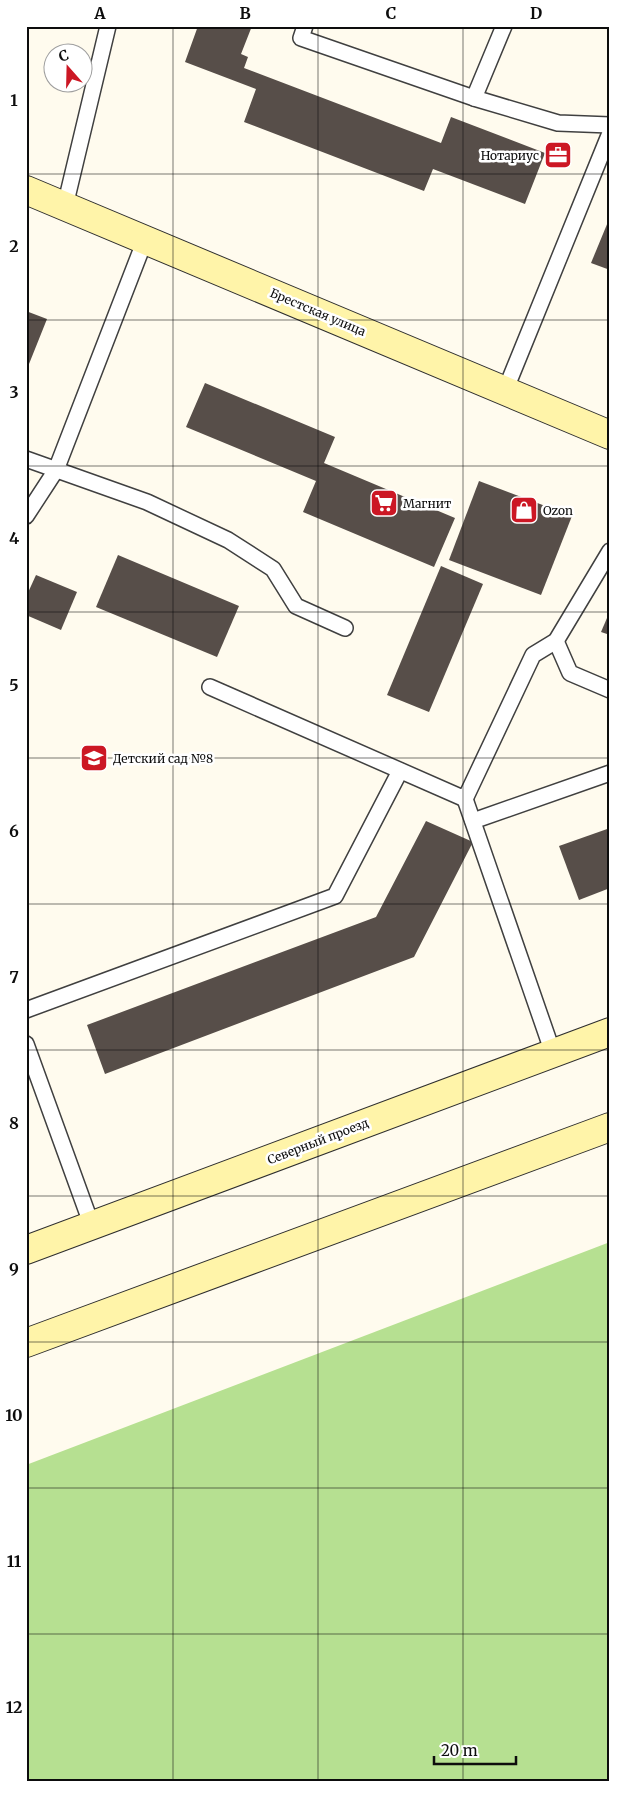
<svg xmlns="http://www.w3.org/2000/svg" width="636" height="1808" font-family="Merriweather,serif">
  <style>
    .forest { fill: #b6e091 }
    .building { fill: #574e49 }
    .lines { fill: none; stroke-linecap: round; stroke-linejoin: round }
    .service-casing { stroke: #404040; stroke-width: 18 }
    .secondary-casing { stroke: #2f2f2f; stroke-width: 30 }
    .service { stroke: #fff; stroke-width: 15 }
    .secondary { stroke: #fff4a9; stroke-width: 28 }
    .grid { fill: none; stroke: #0d0d0d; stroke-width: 1; stroke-opacity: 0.55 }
    .labels { text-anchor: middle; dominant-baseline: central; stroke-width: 5; stroke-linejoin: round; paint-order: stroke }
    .poi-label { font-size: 12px; fill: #0d0d0d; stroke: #fff; text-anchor: start }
    .street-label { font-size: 12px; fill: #0d0d0d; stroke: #fff }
    .neatline { fill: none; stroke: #0d0d0d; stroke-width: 2 }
    .grid-label { font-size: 16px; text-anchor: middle; font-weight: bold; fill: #0d0d0d }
  </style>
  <rect width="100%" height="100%" fill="#fffbee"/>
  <polygon class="forest" points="610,1242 610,1782 26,1782 26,1465"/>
  <g class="building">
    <polygon points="198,26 252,26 241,54 248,57 244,68 441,143 451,117 545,153 525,204 433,169 424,191 244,122 256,89 185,62"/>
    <polygon points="610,217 610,270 591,263"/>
    <polygon points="26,311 47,319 29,364 26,363"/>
    <polygon points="205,383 335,437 324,463 455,518 434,567 303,512 316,481 186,427"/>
    <polygon points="479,481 572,516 541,595 449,560"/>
    <polygon points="118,555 239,606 217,657 96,607"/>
    <polygon points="441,566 483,584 429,712 387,695"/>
    <polygon points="36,575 77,592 61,630 26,615 26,597"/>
    <polygon points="610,611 610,635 601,632"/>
    <polygon points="426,821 473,842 414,957 105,1074 87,1025 376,917"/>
    <polygon points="610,828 610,888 579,900 559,846"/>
  </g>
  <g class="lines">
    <g class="service-casing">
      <g id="service">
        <polyline points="305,26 301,38 474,98 558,123 610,125"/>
        <polyline points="474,98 504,26"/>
        <polyline points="65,206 108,26"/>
        <polyline points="505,391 610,133"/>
        <polyline points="26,459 147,502 228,540 273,569 296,606 345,628"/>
        <polyline points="26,516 56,470 145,240"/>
        <polyline points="556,641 570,673 610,690"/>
        <polyline points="210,687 465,799 533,655 556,641 610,551"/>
        <polyline points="465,799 553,1053"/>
        <polyline points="473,821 610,773"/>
        <polyline points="26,1010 335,896 400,771"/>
        <polyline points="26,1044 92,1226"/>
      </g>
    </g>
    <g class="secondary-casing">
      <g id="secondary">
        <polyline points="26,190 610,435"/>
        <polyline points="26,1250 610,1032"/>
        <polyline points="26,1343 610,1127"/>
      </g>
    </g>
    <use href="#service" class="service"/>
    <use href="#secondary" class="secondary"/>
  </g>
  <path class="grid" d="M 173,26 L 173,1782M 318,26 L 318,1782M 463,26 L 463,1782M 26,174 L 610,174M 26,320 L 610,320M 26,466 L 610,466M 26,612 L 610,612M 26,758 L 610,758M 26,904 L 610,904M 26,1050 L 610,1050M 26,1196 L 610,1196M 26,1342 L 610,1342M 26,1488 L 610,1488M 26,1634 L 610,1634"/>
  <defs>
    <g id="office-square" transform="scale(1.4375)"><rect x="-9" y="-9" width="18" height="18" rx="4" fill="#cc1724" stroke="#fff"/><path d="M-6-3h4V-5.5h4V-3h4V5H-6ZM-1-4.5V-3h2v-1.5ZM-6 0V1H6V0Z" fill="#fff"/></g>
    <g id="supermarket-square" transform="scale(1.4375)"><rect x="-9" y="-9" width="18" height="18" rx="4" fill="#cc1724" stroke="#fff"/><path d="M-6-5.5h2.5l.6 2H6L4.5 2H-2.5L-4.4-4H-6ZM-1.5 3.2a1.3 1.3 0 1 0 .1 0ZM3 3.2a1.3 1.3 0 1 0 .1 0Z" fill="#fff"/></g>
    <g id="shop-square" transform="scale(1.4375)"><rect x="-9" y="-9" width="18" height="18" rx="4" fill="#cc1724" stroke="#fff"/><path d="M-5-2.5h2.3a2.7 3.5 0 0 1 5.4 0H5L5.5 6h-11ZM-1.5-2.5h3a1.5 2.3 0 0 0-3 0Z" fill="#fff"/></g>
    <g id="school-square" transform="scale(1.4375)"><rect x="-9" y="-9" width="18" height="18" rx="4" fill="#cc1724" stroke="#fff"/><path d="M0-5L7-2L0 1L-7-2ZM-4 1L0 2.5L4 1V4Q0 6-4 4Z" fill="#fff"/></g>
  </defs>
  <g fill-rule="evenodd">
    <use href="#office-square" x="558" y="155"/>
    <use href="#supermarket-square" x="384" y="503"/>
    <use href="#shop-square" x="524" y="510"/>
    <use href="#school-square" x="94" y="758"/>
  </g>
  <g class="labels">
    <g class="poi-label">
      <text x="539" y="155" text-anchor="end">Нотариус</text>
      <text x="403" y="503">Магнит</text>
      <text x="543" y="510">Ozon</text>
      <text x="113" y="758">Детский сад №8</text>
    </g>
    <g class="street-label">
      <text transform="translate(318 312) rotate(23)">Брестская улица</text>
      <text transform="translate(318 1141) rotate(-21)">Северный проезд</text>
    </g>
  </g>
  <rect width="636" height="1808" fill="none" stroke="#ffffff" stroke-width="55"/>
  <g transform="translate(68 68) rotate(340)"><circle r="24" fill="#ffffff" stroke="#9e9e9e"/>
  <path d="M0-4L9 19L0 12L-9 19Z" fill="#cc1724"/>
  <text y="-8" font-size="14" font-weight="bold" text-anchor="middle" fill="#0d0d0d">С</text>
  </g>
  <path d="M434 1756v8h82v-8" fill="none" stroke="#0d0d0d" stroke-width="2.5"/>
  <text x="441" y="1756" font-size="15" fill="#0d0d0d" stroke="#ffffff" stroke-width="4" paint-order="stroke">20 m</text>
  <rect x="28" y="28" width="580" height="1752" class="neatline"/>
  <g class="grid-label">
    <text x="100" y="19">A</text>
    <text x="245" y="19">B</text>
    <text x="391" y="19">C</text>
    <text x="536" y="19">D</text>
    <text x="14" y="106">1</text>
    <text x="14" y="252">2</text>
    <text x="14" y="398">3</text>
    <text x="14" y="544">4</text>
    <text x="14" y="691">5</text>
    <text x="14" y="837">6</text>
    <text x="14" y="983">7</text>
    <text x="14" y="1129">8</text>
    <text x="14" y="1275">9</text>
    <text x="14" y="1421">10</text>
    <text x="14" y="1567">11</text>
    <text x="14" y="1713">12</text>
  </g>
</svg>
